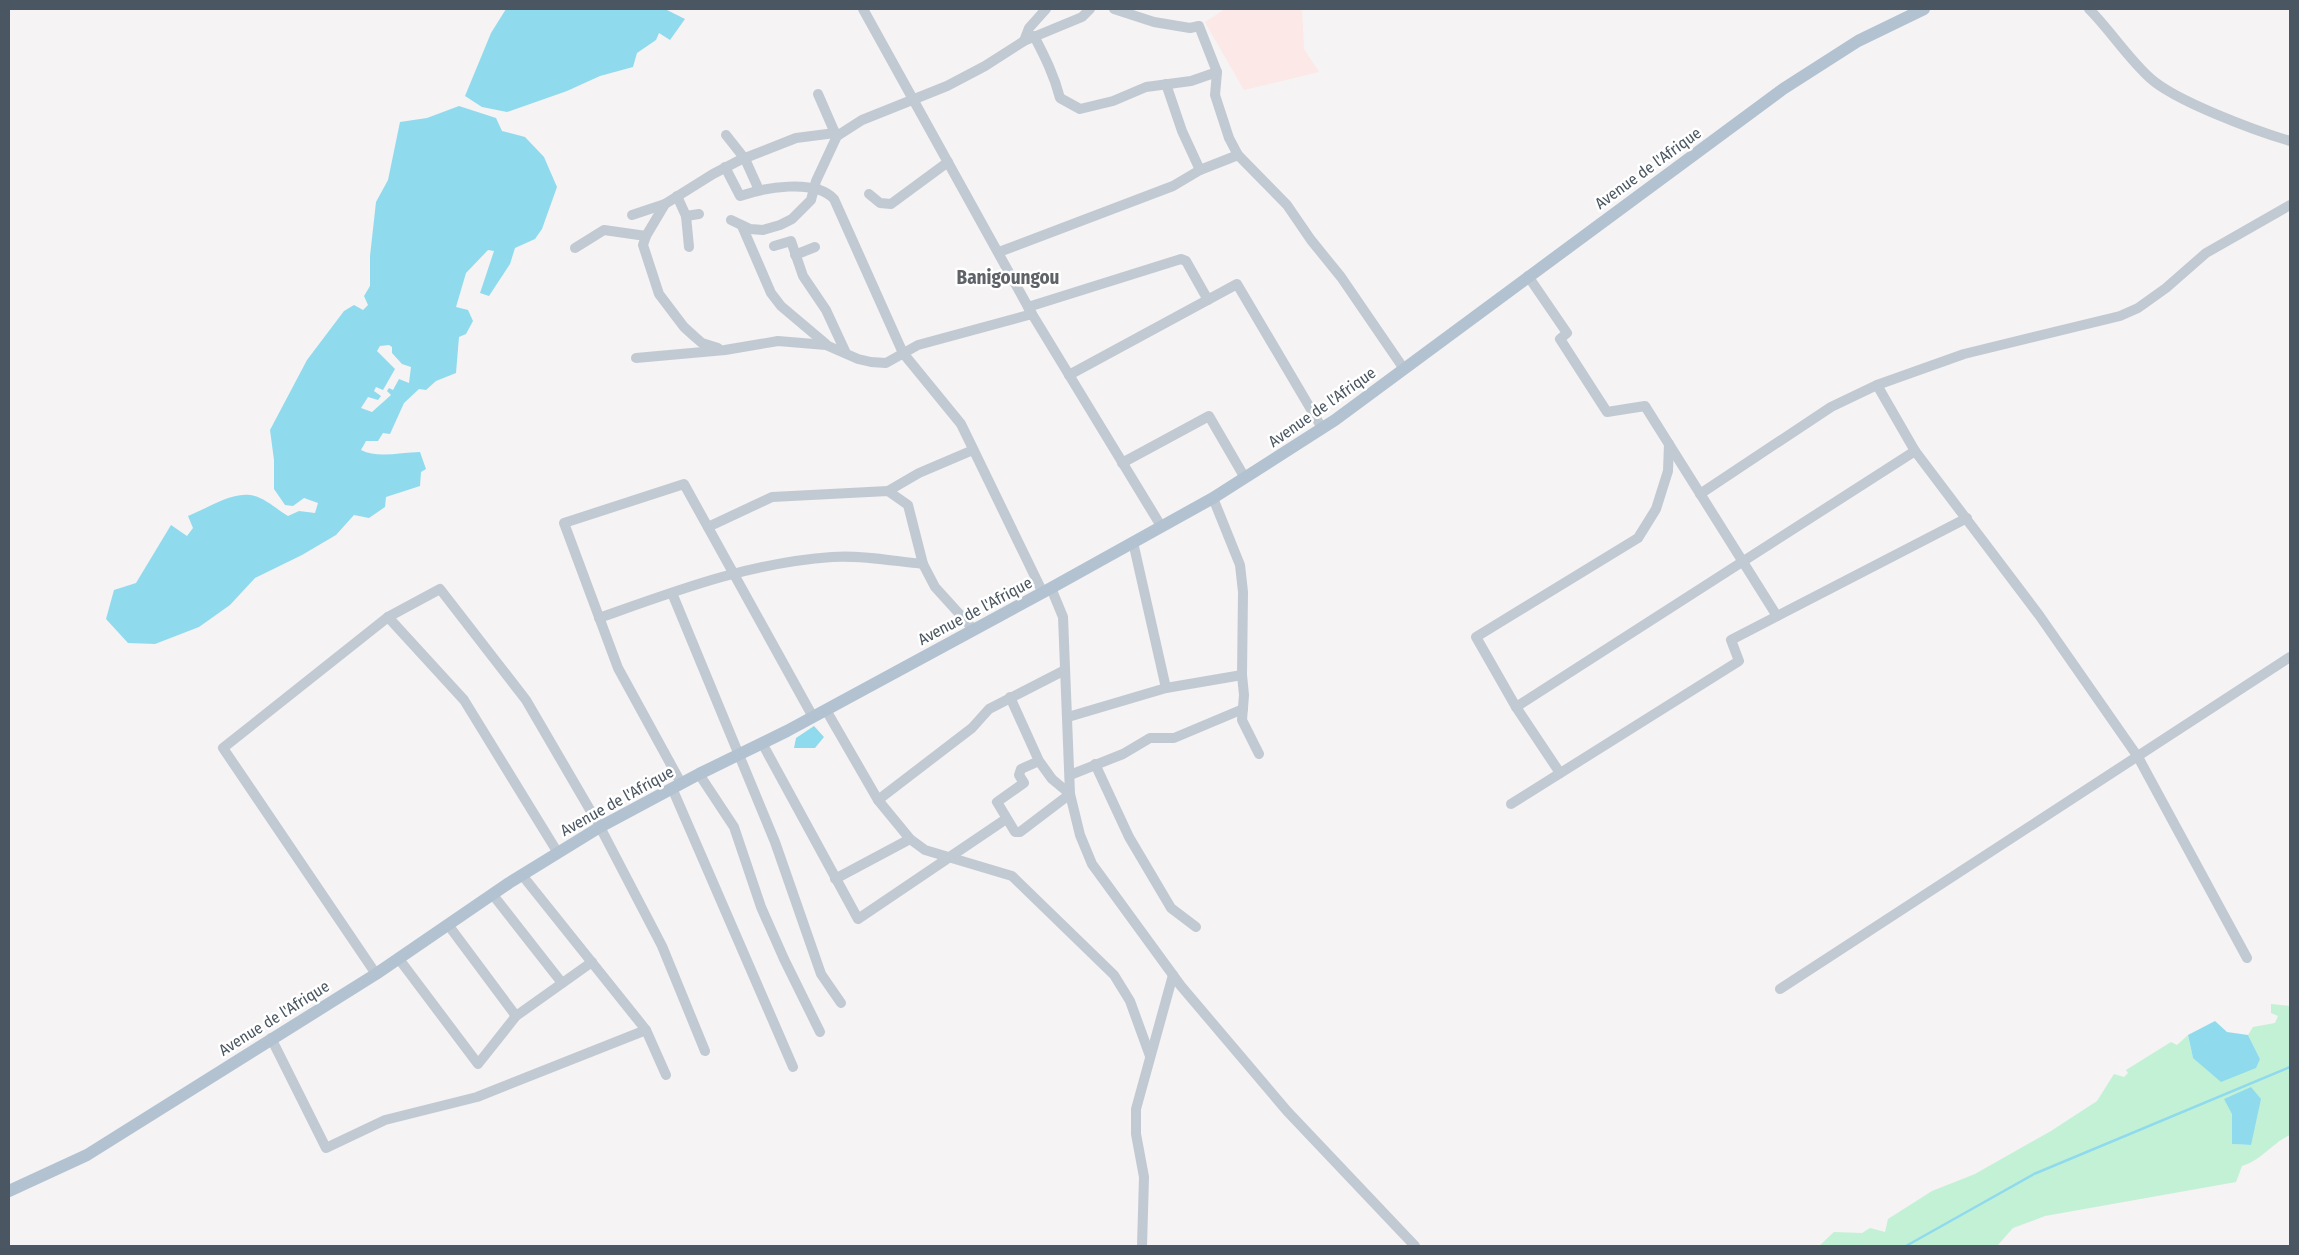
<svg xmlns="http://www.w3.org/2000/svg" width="2299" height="1255" font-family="'Fira Sans Condensed',sans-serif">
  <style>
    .medical { fill: #fce8e6 }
    .green { fill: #c3f1d5; fill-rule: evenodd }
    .water { fill: #90daee; fill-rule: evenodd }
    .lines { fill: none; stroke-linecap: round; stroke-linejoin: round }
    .stream { stroke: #90daee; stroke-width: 2.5 }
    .minor { stroke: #c1cad2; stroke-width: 10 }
    .major { stroke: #b3c2d1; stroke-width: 12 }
    .labels { text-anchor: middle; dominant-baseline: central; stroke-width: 5; stroke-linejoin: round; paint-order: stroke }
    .street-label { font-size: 16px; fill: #4a5661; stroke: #fff }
    .quarter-label { font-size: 19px; font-weight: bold; fill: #5f6368; stroke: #fff }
  </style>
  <rect width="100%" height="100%" fill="#f5f3f3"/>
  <polygon class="medical" points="1225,9 1302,9 1304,49 1319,72 1244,90 1205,22"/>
  <path class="green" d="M 2271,1004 L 2290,1006 L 2290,1135 C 2272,1143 2262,1160 2242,1166 L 2236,1182 L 2045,1216 L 2013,1228 L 1997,1246 L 1819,1246 L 1834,1232 L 1862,1233 L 1870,1228 L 1885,1232 L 1888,1219 L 1932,1191 L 1975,1174 L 2051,1131 L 2097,1101 L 2114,1074 L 2124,1077 L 2128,1073 L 2126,1070 L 2171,1042 L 2177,1045 L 2188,1035 L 2193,1058 L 2260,1059 L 2248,1035 L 2253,1027 L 2275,1023 L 2278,1016 L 2271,1013 ZM 2232,1113 L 2251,1145 L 2233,1144 Z"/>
  <g class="water">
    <polygon points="506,9 665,9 685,19 670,40 659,33 656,40 637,53 633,67 600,76 567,91 507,112 482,107 465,96 491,33"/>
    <path d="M 459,106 L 496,118 L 502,131 L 525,137 L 544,157 L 557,187 L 542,229 L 535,239 L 515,248 L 510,264 L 489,296 L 480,293 L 494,251 L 488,250 L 466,273 L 456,307 L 468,310 L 473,321 L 466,334 L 459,337 L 456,373 L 436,381 L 426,390 L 419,389 L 404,403 L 390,434 L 383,433 L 378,441 L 366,441 L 361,450 C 378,459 401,452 420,452 L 426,469 L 421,472 L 420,486 L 386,497 L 385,507 L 369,518 L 354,515 L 336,535 L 302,555 L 255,578 L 230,605 L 199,627 L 155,644 L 128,643 L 106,619 L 114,590 L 136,583 L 171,525 L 187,536 L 193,528 L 188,516 C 206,509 231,492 250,495 C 264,497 276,509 288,516 L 299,511 L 315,513 L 318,503 L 304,498 L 293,506 L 285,505 L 274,489 L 274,460 L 270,430 L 307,360 L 344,311 L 354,305 L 363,310 L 368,305 L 364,296 L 370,286 L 370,256 L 376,202 L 388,180 L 400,122 L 427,118 ZM 389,345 L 392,347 L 392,353 L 402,364 L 411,367 L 409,383 L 399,379 L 393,390 L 389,388 L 387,391 L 391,395 L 372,412 L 361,408 L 368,397 L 378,400 L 381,396 L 374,391 L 376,387 L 383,390 L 395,369 L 377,351 L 380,346 Z"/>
    <polygon points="814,726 824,737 815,748 794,748 796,738"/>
    <polygon points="2215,1021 2227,1032 2248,1035 2260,1059 2256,1068 2221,1082 2193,1058 2188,1035"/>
    <polygon points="2251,1087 2261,1099 2251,1145 2232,1144 2232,1114 2224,1099"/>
  </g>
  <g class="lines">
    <polyline class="stream" points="1906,1246 2034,1174 2290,1067"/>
    <g class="minor">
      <polyline points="863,9 1032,314 1161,526"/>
      <polyline points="1114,9 1154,22 1190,28 1199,26 1217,72 1215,95 1229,138 1238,155 1287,205 1311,240 1341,277 1404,369"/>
      <path d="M 2089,9 C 2110,30 2127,57 2150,78 C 2175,101 2256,131 2290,141"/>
      <path d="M 1034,36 C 1045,57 1054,75 1060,98 L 1080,109 L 1113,101 L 1146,87 L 1191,81 L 1217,72"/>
      <polyline points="1024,41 1029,28 1046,9"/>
      <polyline points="1166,84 1182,131 1200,170"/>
      <polyline points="818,94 835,133"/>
      <polyline points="726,135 745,159 759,190"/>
      <path d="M 725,167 L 740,196 C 763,188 815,178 834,199 L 903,353 L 961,424 L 1043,593"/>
      <polyline points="869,194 880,203 891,204 948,162"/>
      <polyline points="677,196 686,216 689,247"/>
      <polyline points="632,215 665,204"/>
      <polyline points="686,216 699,214"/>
      <polyline points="731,220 750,229 763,230 780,225 792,219 811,200 816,181 837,136 862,120 947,86 985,66 1024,41 1082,17 1090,9"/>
      <polyline points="742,226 771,293 781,306 826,344"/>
      <polyline points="774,246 791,241 803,276 826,310 845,351"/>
      <polyline points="575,248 604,230 646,236"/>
      <polyline points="999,252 1173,186 1200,170 1238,155"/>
      <polyline points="795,255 815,247"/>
      <polyline points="1528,276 1567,333 1560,339 1607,412 1645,406 1777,616"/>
      <polyline points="1028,307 1181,259 1186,261 1208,300"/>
      <polyline points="718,348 702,343 695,337 684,327 659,294 643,245 646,236 665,204 713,174 740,160 796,138 835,133 837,136"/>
      <polyline points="636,358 725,350 778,341 826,345 858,359 871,362 886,363 918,345 1032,314"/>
      <polyline points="1069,375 1237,284 1322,428"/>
      <polyline points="1877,385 1915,451 2039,615 2138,757 2247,958"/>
      <polyline points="1122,463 1209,416 1245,478"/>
      <polyline points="888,491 919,473 973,450"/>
      <polyline points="1700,494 1831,407 1877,385 1964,354 2120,316 2138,308 2166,288 2206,253 2290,205"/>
      <polyline points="1213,498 1240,565 1243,592 1242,675 1244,695 1242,720 1259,754"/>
      <polyline points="708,527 772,497 888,491 908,505 923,564 935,587 974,630"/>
      <polyline points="1133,542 1166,688"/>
      <polyline points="1051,588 1063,617 1070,794 1080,835 1092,864 1181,986 1287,1111 1415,1246"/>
      <polyline points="672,593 775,842 821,974 841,1003"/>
      <polyline points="388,617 464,700 558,853"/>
      <path d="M 599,618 C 678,590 748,563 832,557 C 862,555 893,561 923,564"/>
      <polyline points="1010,697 1039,761 1052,779 1070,794 1020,832 1015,832 997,802 1024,783 1019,775 1021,769 1039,761"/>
      <polyline points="1516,707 1915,451"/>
      <polyline points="826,710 878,800 910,839 925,850 1012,876 1114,975 1130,1001 1150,1056"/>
      <polyline points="1068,717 1166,688 1242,675"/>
      <polyline points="762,743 858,919 1006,819"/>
      <polyline points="1095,764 1129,837 1171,908 1196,927"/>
      <polyline points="1560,773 1516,707 1476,637 1638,538 1656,509 1668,471 1669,444"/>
      <polyline points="699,774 734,827 761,907 784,959 820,1032"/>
      <polyline points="1070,775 1123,754 1150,738 1174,738 1243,709"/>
      <polyline points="681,783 618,668 564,523 684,484 813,717"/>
      <polyline points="672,788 793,1067"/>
      <polyline points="878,800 972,728 989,709 1065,670"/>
      <polyline points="1511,804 1739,661 1731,640 1967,518"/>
      <polyline points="522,875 646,1030 666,1075"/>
      <polyline points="835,879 910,839"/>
      <polyline points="493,895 562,983"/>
      <polyline points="449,926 516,1016"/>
      <polyline points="399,959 478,1064 516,1016 592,962"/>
      <polyline points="376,974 223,748 388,617 440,589 526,700 600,827 662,946 705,1051"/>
      <polyline points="1780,989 2290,657"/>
      <polyline points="271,1038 326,1148 385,1120 477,1097 646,1030"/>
      <polyline points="1142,1246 1144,1177 1136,1134 1136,1109 1173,975"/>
    </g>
    <polyline class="major" points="9,1191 87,1155 376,974 509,883 600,827 699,774 787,731 1051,588 1213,498 1335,420 1783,89 1858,41 1924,9"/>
  </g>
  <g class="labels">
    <g class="street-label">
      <text transform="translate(1648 168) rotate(-36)">Avenue de l'Afrique</text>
      <text transform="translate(1322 407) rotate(-35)">Avenue de l'Afrique</text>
      <text transform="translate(975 611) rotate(-28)">Avenue de l'Afrique</text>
      <text transform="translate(617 801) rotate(-29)">Avenue de l'Afrique</text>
      <text transform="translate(274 1018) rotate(-32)">Avenue de l'Afrique</text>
    </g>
    <g class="quarter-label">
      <text x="1008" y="277">Banigoungou</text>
    </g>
  </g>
  <rect width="2299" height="1255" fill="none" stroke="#4a5661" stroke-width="20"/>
</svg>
